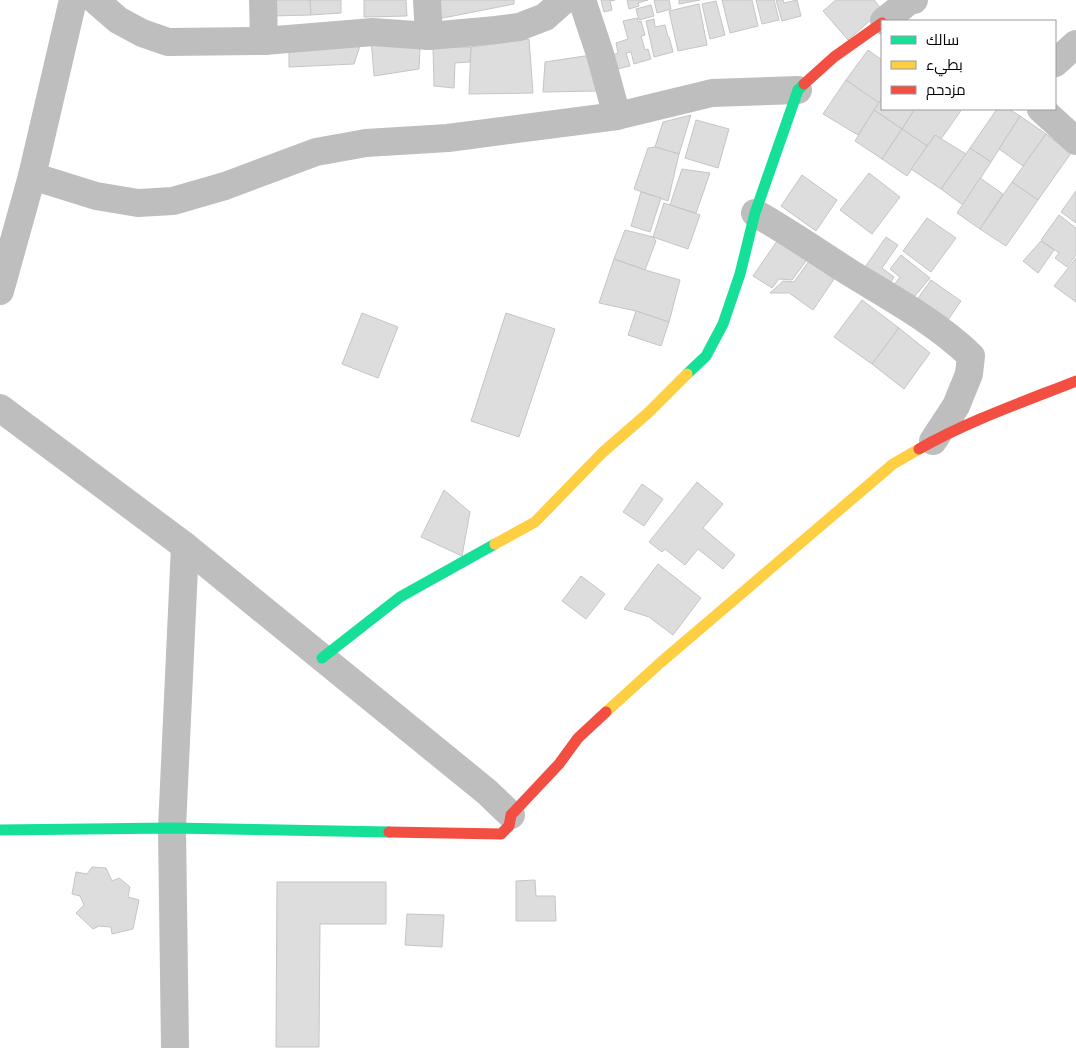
<svg xmlns="http://www.w3.org/2000/svg" width="1076" height="1048" font-family="'Asap Condensed',Cairo,sans-serif">
  <style>
    .building { fill: #ddd; stroke: #c5c5c5 }
    .lines { fill: none; stroke-linecap: round; stroke-linejoin: round }
    .street { stroke: #bebebe; stroke-width: 28 }
    .fast { stroke: #16e098; stroke-width: 11 }
    .slow { stroke: #ffcf43; stroke-width: 11 }
    .jam { stroke: #f24e42; stroke-width: 11 }
  </style>
  <rect width="100%" height="100%" fill="#fff"/>
  <g class="building">
    <polygon points="272,0 310,0 311,15 272,16"/>
    <polygon points="310,0 341,0 341,13 311,15"/>
    <polygon points="364,0 406,0 407,16 364,17"/>
    <polygon points="438,0 514,0 514,4 438,19"/>
    <polygon points="601,0 615,0 610,1 612,10 604,12"/>
    <polygon points="627,0 648,0 638,3 639,6 629,9"/>
    <polygon points="654,0 669,0 671,9 657,13"/>
    <polygon points="679,0 700,0 679,4"/>
    <polygon points="722,0 752,0 758,26 730,33"/>
    <polygon points="756,0 774,0 779,20 762,24"/>
    <polygon points="776,0 783,0 784,3 797,0 801,16 782,21"/>
    <polygon points="836,0 874,0 882,10 848,40 823,11"/>
    <polygon points="716,1 725,35 710,39 702,4"/>
    <polygon points="699,4 707,45 678,51 669,11"/>
    <polygon points="651,5 654,16 639,20 636,9"/>
    <polygon points="637,18 638,22 641,21 645,35 641,36 645,50 648,49 651,59 634,64 631,52 626,53 630,66 617,69 613,55 618,53 616,43 628,39 623,21"/>
    <polygon points="654,19 655,27 665,25 668,37 669,37 673,52 654,57 646,21"/>
    <polygon points="371,39 420,49 419,69 374,76"/>
    <polygon points="529,39 533,93 469,94 471,47"/>
    <polygon points="360,46 354,64 289,67 289,52"/>
    <polygon points="433,47 471,47 470,62 455,63 454,88 434,86"/>
    <polygon points="868,50 882,60 882,98 879,103 846,80"/>
    <polygon points="598,54 598,91 543,92 545,62"/>
    <polygon points="846,80 879,103 858,135 823,114"/>
    <polygon points="882,98 882,109 915,109 902,129 874,110"/>
    <polygon points="915,109 962,109 941,139 935,135 927,146 902,129"/>
    <polygon points="997,109 1009,109 1020,116 991,162 970,148"/>
    <polygon points="874,110 902,129 882,159 855,141"/>
    <polygon points="691,115 679,154 655,147 663,122"/>
    <polygon points="1020,116 1046,134 1023,166 999,149"/>
    <polygon points="696,120 729,129 718,168 685,158"/>
    <polygon points="902,129 927,146 907,176 882,159"/>
    <polygon points="1046,134 1071,153 1038,200 1012,182"/>
    <polygon points="935,135 966,154 941,189 911,169"/>
    <polygon points="655,147 679,154 668,201 634,189 648,148"/>
    <polygon points="970,148 991,162 963,205 941,189"/>
    <polygon points="682,169 710,173 696,213 670,205"/>
    <polygon points="869,173 900,197 872,234 840,210"/>
    <polygon points="802,175 837,200 816,231 781,206"/>
    <polygon points="980,178 1003,194 980,229 957,213"/>
    <polygon points="1012,182 1038,200 1006,246 980,229"/>
    <polygon points="1076,191 1076,223 1061,212"/>
    <polygon points="641,192 661,198 650,232 631,226"/>
    <polygon points="664,203 700,215 688,249 653,237"/>
    <polygon points="1059,215 1076,228 1076,255 1067,267 1055,258 1059,253 1041,240"/>
    <polygon points="927,218 956,238 931,272 903,251"/>
    <polygon points="625,230 653,237 656,241 645,270 614,259"/>
    <polygon points="782,234 810,253 806,261 792,280 779,279 772,288 753,276"/>
    <polygon points="886,237 898,245 882,268 894,277 887,288 863,270"/>
    <polygon points="1041,241 1054,250 1038,273 1023,261"/>
    <polygon points="901,255 930,278 909,303 891,289 900,277 890,269"/>
    <polygon points="1076,258 1076,302 1054,286"/>
    <polygon points="614,259 645,270 680,280 669,322 636,311 599,303"/>
    <polygon points="809,261 834,279 813,310 789,293 770,293 783,281 794,282"/>
    <polygon points="931,280 961,301 941,330 911,308"/>
    <polygon points="862,300 899,328 872,364 834,337"/>
    <polygon points="636,311 669,322 661,346 628,335"/>
    <polygon points="362,313 398,327 378,378 342,364"/>
    <polygon points="506,313 555,329 519,437 471,421"/>
    <polygon points="899,328 930,353 904,389 872,364"/>
    <polygon points="697,482 723,504 703,528 735,555 723,569 698,549 685,565 665,549 662,552 649,542"/>
    <polygon points="642,484 663,499 644,526 623,512"/>
    <polygon points="444,490 470,512 462,556 421,537"/>
    <polygon points="658,564 701,598 673,635 649,617 624,609"/>
    <polygon points="581,576 605,594 586,619 562,601"/>
    <polygon points="92,867 106,868 112,881 119,878 130,887 128,897 139,900 133,929 112,934 111,927 99,926 93,929 76,913 84,905 80,896 72,894 76,872 87,874"/>
    <polygon points="535,880 536,896 555,896 556,921 516,921 516,881"/>
    <polygon points="277,882 386,882 386,924 320,924 319,1047 276,1047"/>
    <polygon points="407,914 444,915 442,947 405,945"/>
  </g>
  <g class="lines">
    <g class="street">
      <polyline points="95,0 118,20 142,33 168,42 264,41 373,32 429,36 496,30 519,27 545,17 564,0"/>
      <polyline points="263,0 264,41"/>
      <polyline points="427,0 429,36"/>
      <polyline points="884,21 909,1 914,0"/>
      <polyline points="1055,63 1076,44"/>
      <polyline points="1041,109 1076,141"/>
      <polyline points="617,116 712,93 798,90"/>
      <polyline points="32,176 96,196 138,203 173,201 225,186 316,152 366,143 448,138 617,116 600,54 582,0"/>
      <path d="M 755,213 C 789,232 820,254 852,274 C 893,299 937,323 971,356 L 969,374 L 956,406 L 933,441"/>
      <polyline points="0,291 32,176 73,0"/>
      <polyline points="0,408 185,546 487,792 511,815"/>
      <polyline points="175,1048 172,828 185,546"/>
    </g>
    <g class="fast">
      <polyline points="687,374 706,356 723,324 740,274 755,213 798,90 804,84"/>
      <polyline points="322,658 400,597 495,544"/>
      <polyline points="0,830 172,828 389,832"/>
    </g>
    <g class="slow">
      <polyline points="495,544 535,522 603,452 648,413 687,374"/>
      <polyline points="606,712 660,663 893,464 919,449"/>
    </g>
    <g class="jam">
      <polyline points="804,84 834,57 882,23"/>
      <path d="M 919,449 C 968,421 1023,402 1076,381"/>
      <polyline points="389,832 501,834 509,826 511,815 559,764 578,738 606,712"/>
    </g>
  </g>
  <rect x="881" y="20" width="175" height="90" fill="#ffffff" stroke="#999999"/>
  <rect x="891" y="36" width="25" height="8" fill="#16e098" stroke="#999999"/>
  <text x="926" y="45" font-size="15" fill="#000000">سالك</text>
  <rect x="891" y="61" width="25" height="8" fill="#ffcf43" stroke="#999999"/>
  <text x="926" y="70" font-size="15" fill="#000000">بطيء</text>
  <rect x="891" y="86" width="25" height="8" fill="#f24e42" stroke="#999999"/>
  <text x="926" y="95" font-size="15" fill="#000000">مزدحم</text>
</svg>
